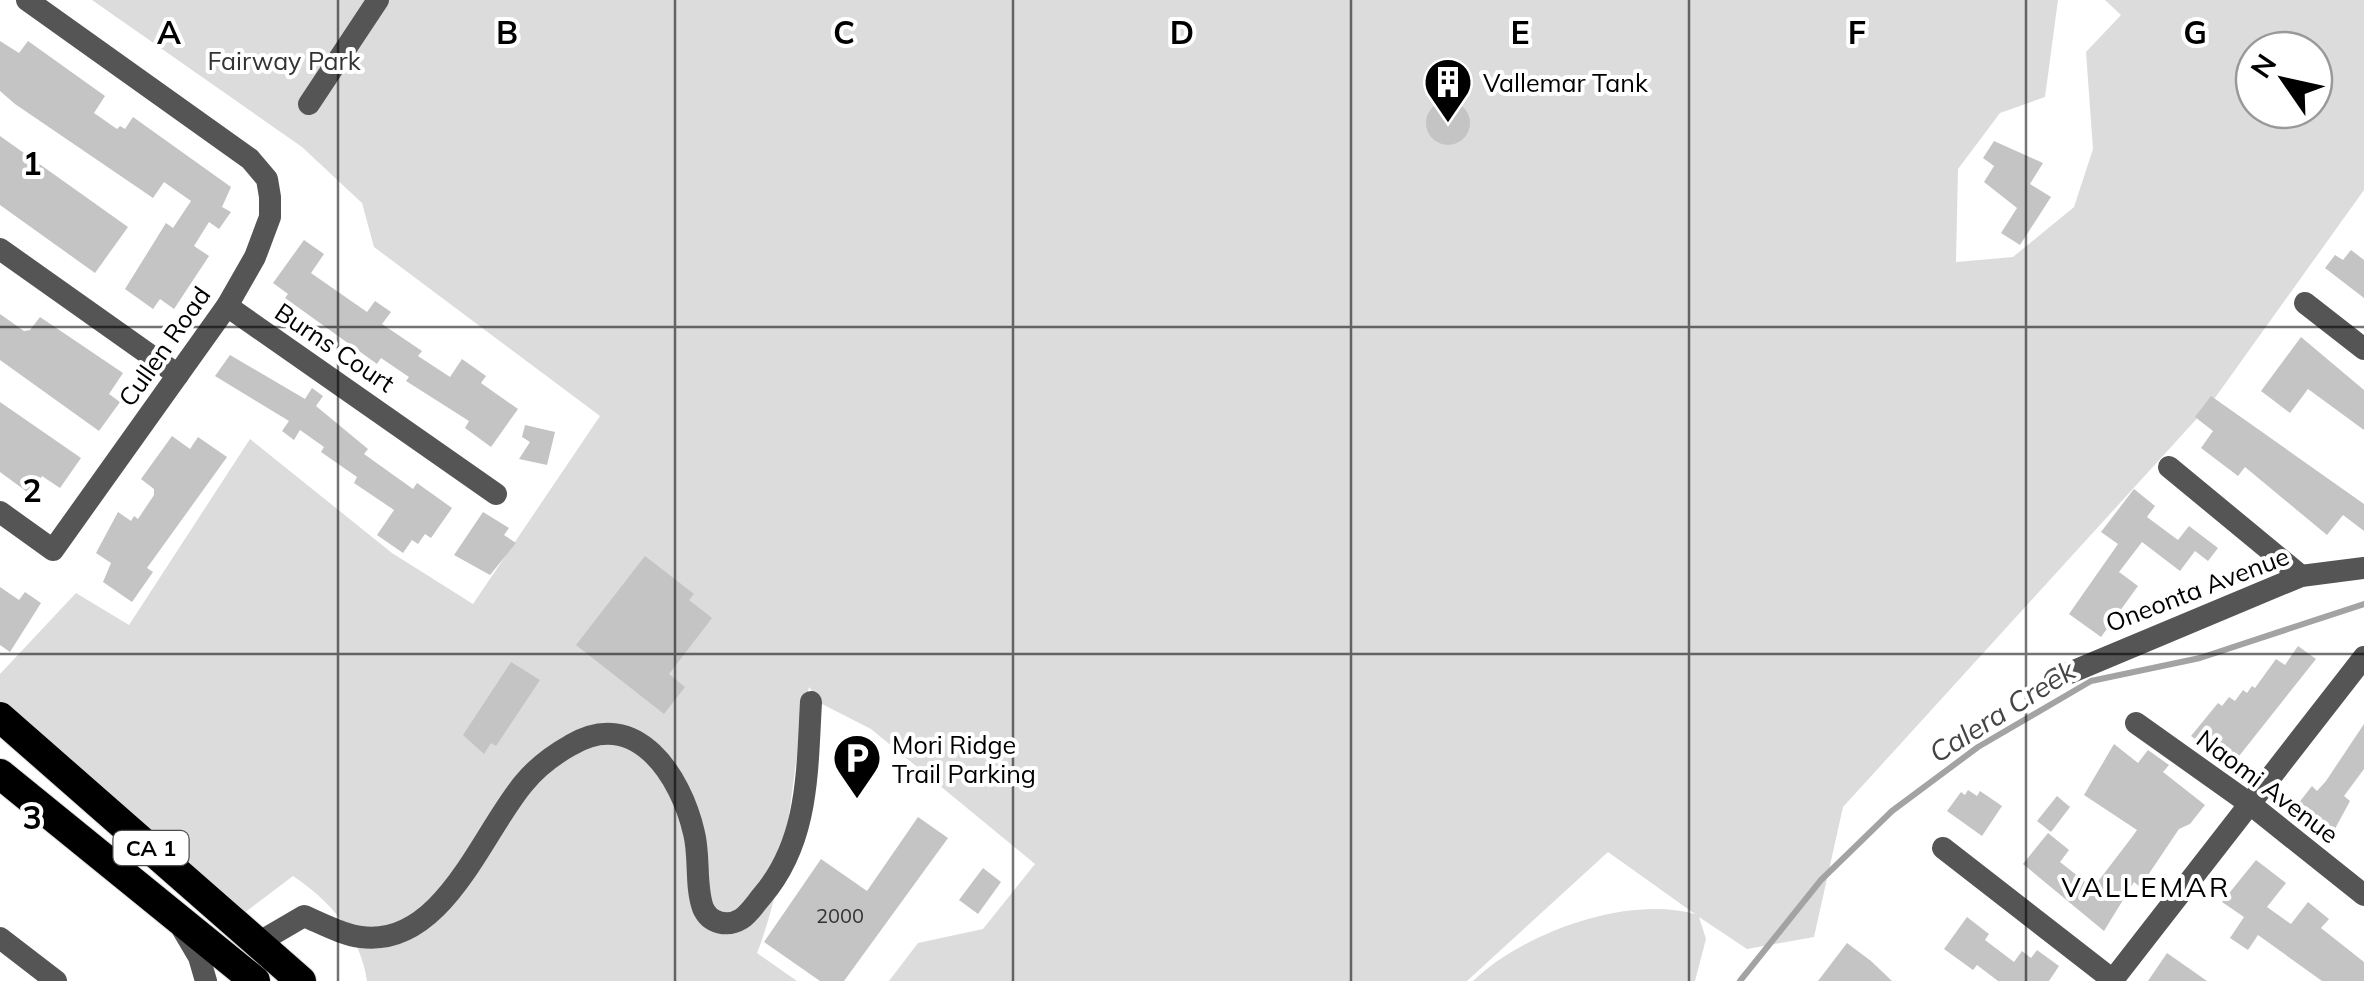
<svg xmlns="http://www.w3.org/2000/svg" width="2364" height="981" font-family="Mulish,sans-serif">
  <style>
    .green { fill: #dcdcdc; fill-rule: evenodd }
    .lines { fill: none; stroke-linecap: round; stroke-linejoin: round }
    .stream { stroke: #a3a3a3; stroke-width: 6 }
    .building { fill: #c4c4c4 }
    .highway-casing { stroke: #dbdbdb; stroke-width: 32 }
    .minor { stroke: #555; stroke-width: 22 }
    .highway { stroke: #000; stroke-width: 30 }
    .grid { fill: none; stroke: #000; stroke-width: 2.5; stroke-opacity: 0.55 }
    .labels { text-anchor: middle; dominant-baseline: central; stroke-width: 8; stroke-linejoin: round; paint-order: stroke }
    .number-label { font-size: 20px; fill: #313131 }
    .shield { fill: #fff; stroke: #4c4c4c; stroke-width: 2.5 }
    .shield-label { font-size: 22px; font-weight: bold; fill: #000 }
    .park-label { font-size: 25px; fill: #333; stroke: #fff }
    .poi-label { font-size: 25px; fill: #000; stroke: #fff; text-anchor: start }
    .street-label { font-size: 25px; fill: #000; stroke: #fff }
    .water-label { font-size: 28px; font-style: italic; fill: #444; stroke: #fff }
    .neighbourhood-label { font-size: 28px; letter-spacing: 2.5px; fill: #000; stroke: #fff }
    .grid-label { font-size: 32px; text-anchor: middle; font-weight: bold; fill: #000; stroke: #fff; stroke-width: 8; stroke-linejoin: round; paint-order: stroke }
  </style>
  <rect width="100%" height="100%" fill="#fff"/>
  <path class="green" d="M 92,0 L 2058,0 L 2045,97 L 2000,113 L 1958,169 L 1956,262 L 2013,257 L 2074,207 L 2093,149 L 2086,52 L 2121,15 L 2105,0 L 2364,0 L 2364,190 L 2212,402 L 1843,807 L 1814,937 L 1747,949 L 1699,917 L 1706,939 L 1695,981 L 1473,981 C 1523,933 1626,895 1695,914 L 1608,852 L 1467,981 L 889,981 L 918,943 L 983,929 L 1035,864 L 871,729 L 822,704 L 809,687 C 789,775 791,867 757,953 L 797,981 L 367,981 C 360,934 330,901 293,876 L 244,913 L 0,703 L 0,674 L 76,593 L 129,625 L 250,439 L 392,553 L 473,604 L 600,416 L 374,247 L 362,203 L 302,147 ZM 2254,50 L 2314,50 L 2314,110 L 2254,110 Z"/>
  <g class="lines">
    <polyline class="stream" points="1740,981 1821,880 1892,811 1978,747 2091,681 2200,658 2364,604"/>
  </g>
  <g class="building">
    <polygon points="0,41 19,53 28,41 105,96 94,113 117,129 120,126 125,129 133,117 231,187 222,207 231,212 219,229 209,222 194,246 209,256 174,309 160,299 153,309 125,289 166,223 173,228 191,201 164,182 153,198 15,104 0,91"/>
    <circle cx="1448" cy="123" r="22"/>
    <polygon points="0,136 128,227 95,273 0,205"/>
    <polygon points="1994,141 2043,163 2030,184 2051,197 2020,245 2001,233 2017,208 1984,182 1994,166 1983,158"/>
    <polygon points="304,240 324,254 311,273 367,312 375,301 391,312 382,324 422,351 418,356 450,377 462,359 486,376 481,383 518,409 491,447 465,428 469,421 406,381 409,377 381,358 377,364 285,298 288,294 273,283"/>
    <polygon points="2351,250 2364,260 2364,298 2325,268 2335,255 2343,260"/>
    <polygon points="0,314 24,331 30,330 40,317 123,373 109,394 120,402 99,431 0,360"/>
    <polygon points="2301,337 2364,390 2364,430 2308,389 2290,413 2261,391"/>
    <polygon points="230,355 305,399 312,388 323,396 316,406 368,449 364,454 413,489 417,483 452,508 431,538 425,534 418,544 412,540 403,553 377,535 394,510 354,483 357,477 321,452 324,447 300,430 294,440 282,431 289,421 215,376"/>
    <polygon points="2211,396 2364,504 2364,531 2343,515 2327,535 2245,467 2238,476 2201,448 2213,431 2195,417"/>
    <polygon points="0,402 81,458 60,488 42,476 30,494 0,472"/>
    <polygon points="525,425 555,432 547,465 519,459 530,442 522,437"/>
    <polygon points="172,436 190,449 198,437 227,457 147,568 153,572 132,602 103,582 111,563 96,553 118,512 131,521 134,516 138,519 154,495 154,489 141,479"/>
    <polygon points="2134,489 2155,506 2147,517 2178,540 2189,526 2218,548 2208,561 2195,551 2180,571 2142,542 2119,572 2138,586 2101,637 2069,614 2118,544 2101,532"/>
    <polygon points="483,512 509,528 504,535 516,543 490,575 454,555"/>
    <polygon points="645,556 694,594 689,600 712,618 669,674 685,687 664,714 576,645"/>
    <polygon points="0,587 19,600 25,592 41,603 10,652 0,645"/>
    <polygon points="2298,646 2316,659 2232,765 2191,736 2218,703 2222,706 2229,697 2235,701 2243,690 2247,693 2252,686 2255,688 2276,659 2285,665"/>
    <polygon points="511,662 540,680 496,746 491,743 484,754 463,735"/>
    <polygon points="2364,724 2364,769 2344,796 2350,801 2330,838 2294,809 2312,786 2317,791 2326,781"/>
    <polygon points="2114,744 2138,763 2148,750 2169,765 2163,772 2205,805 2190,824 2179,829 2140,887 2134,882 2104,931 2023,864 2048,833 2069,850 2060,862 2093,888 2132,837 2137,830 2084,795"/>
    <polygon points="1968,790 1977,796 1980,791 2002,806 1982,836 1947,811 1961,792 1965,795"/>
    <polygon points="2057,796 2070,807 2051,832 2037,821"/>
    <polygon points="918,817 948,838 844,981 820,981 764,942 821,859 867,891"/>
    <polygon points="2256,860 2286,883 2267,907 2291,924 2308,902 2329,919 2321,928 2364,962 2364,981 2322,981 2258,935 2248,950 2230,938 2244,917 2222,902"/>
    <polygon points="983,868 1001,882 978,914 959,900"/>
    <polygon points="1967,917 1989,934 1985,940 2014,962 2022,951 2031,958 2037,950 2059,966 2049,981 1998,981 1977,965 1973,970 1944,949"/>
    <polygon points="1847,943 1871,961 1892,981 1818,981"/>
    <polygon points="2167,953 2207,981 2148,981"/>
  </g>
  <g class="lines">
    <g class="highway-casing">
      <g id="highway">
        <polyline points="0,717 301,981"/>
        <polyline points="0,774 255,981"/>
      </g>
    </g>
    <g class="minor">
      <polyline points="309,104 378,0"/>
      <polyline points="0,249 178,375"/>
      <polyline points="2305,303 2364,349"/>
      <polyline points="227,306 496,494"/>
      <polyline points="2169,467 2301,576"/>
      <polyline points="0,512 53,550 227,306 255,257 270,217 270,197 267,179 250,159 27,0"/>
      <polyline points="2055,679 2301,576 2364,568"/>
      <polyline points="2136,723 2250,804 2364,895"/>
      <polyline points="1943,848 2114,981"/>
      <polyline points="183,930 199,957 206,981"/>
      <polyline points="0,938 56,981"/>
      <path d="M 256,944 L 304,916 C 321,923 343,935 361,937 C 443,948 482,832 524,783 C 537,767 553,755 571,745 C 636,706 681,776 694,833 C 700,856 695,886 703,908 C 710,924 728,927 741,919 C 749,914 756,903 762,896 C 809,841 807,772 811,702"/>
      <polyline points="2112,981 2364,657"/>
    </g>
    <use href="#highway" class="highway"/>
  </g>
  <path class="grid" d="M 338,0 L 338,981M 675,0 L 675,981M 1013,0 L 1013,981M 1351,0 L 1351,981M 1689,0 L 1689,981M 2026,0 L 2026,981M 0,327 L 2364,327M 0,654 L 2364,654"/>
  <defs>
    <g id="building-pin" transform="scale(2.5)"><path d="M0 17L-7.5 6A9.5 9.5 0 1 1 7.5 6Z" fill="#000" stroke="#fff"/><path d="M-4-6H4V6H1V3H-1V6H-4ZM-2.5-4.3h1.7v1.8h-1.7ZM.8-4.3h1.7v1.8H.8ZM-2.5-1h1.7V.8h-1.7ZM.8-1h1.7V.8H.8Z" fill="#fff"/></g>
    <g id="parking-pin" transform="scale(2.5)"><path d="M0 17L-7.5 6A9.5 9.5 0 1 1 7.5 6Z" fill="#000" stroke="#fff"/><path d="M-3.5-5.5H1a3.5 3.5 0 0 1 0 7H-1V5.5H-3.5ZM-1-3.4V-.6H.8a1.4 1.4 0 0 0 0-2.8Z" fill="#fff"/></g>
  </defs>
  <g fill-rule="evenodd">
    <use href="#building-pin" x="1448" y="82"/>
    <use href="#parking-pin" x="857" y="758"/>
  </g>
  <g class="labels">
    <g class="number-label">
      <text x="840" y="915">2000</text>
    </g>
    <rect class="shield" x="113.5" y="831" width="75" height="34" rx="8"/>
    <g class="shield-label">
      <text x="151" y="848">CA 1</text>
    </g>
    <g class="park-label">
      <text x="284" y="60">Fairway Park</text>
    </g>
    <g class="poi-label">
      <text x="1483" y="82">Vallemar Tank</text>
      <text x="892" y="744">Mori Ridge<tspan x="892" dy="29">Trail Parking</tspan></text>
    </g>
    <g class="street-label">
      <text transform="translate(164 346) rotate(-55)">Cullen Road</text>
      <text transform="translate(335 347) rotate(34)">Burns Court</text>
      <text transform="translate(2197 589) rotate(-21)">Oneonta Avenue</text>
      <text transform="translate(2268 786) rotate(37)">Naomi Avenue</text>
    </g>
    <g class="water-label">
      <text transform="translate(2002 711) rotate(-32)">Calera Creek</text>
    </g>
    <g class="neighbourhood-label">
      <text x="2146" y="886">VALLEMAR</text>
    </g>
  </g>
  <g class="grid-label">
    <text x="169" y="44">A</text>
    <text x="507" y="44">B</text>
    <text x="844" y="44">C</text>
    <text x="1182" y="44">D</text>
    <text x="1520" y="44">E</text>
    <text x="1857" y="44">F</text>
    <text x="2195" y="44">G</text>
    <text x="32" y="175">1</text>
    <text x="32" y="502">2</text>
    <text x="32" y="829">3</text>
  </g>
  <g transform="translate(2284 80) rotate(304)"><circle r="48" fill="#ffffff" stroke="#999999" stroke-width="2.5"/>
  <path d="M0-8L18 38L0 25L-18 38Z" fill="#000000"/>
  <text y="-15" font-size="28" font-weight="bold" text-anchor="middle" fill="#000000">N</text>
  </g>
</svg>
